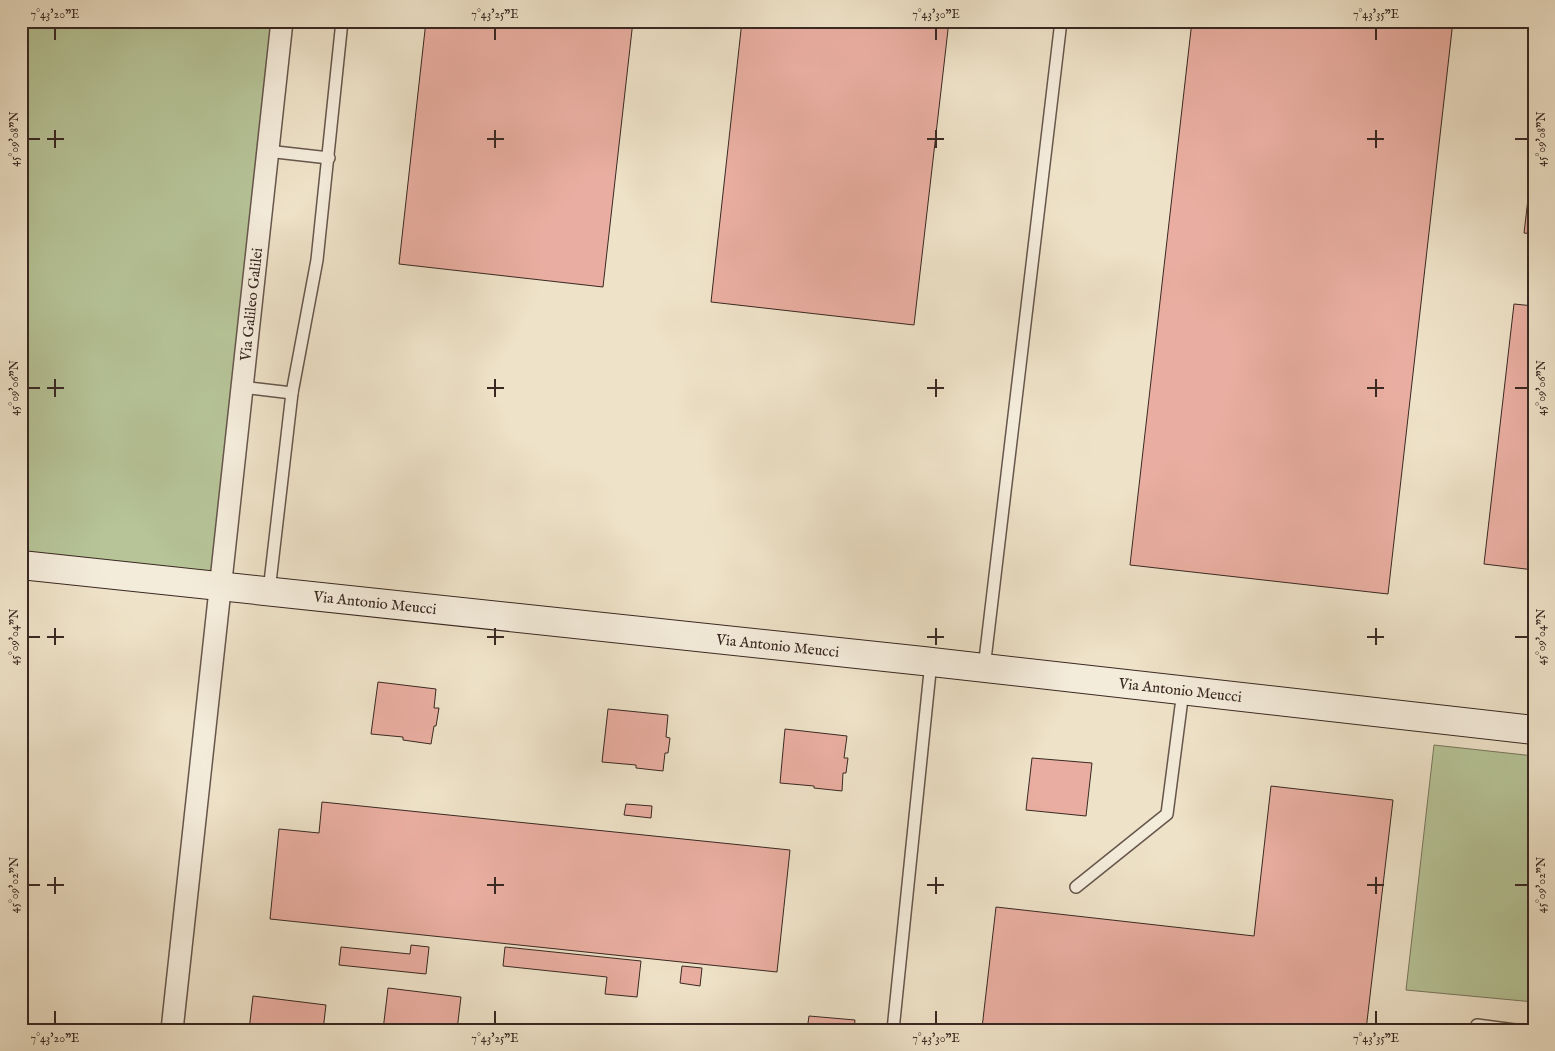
<svg xmlns="http://www.w3.org/2000/svg" width="1555" height="1051" font-family="'IM FELL English',serif">
  <style>
    .green { fill: #b6c498; stroke: #78765d }
    .building { fill: #e9aea1; stroke: #392822 }
    .lines { fill: none; stroke-linecap: round; stroke-linejoin: round }
    .lane-casing { stroke: #66564c; stroke-width: 14 }
    .street-casing { stroke: #66564c; stroke-width: 24 }
    .secondary-casing { stroke: #392822; stroke-width: 30 }
    .lane { stroke: #f4ecdb; stroke-width: 11 }
    .street { stroke: #f4ecdb; stroke-width: 21 }
    .secondary { stroke: #f4ecdb; stroke-width: 28 }
    .ticks { fill: none; stroke: #392822; stroke-width: 2 }
    .labels { text-anchor: middle; dominant-baseline: central; stroke-width: 4; stroke-linejoin: round; paint-order: stroke }
    .street-label { font-size: 15px; fill: #392822; stroke: #f4ecdb }
    .neatline { fill: none; stroke: #392822; stroke-width: 2 }
    .ticks-label { font-size: 12px; text-anchor: middle; fill: #392822 }
  </style>
  <rect width="100%" height="100%" fill="#eee2c8"/>
  <filter id="stains"><feTurbulence type="fractalNoise" baseFrequency=".004" numOctaves="4"/><feColorMatrix values="0 0 0 0 .2 0 0 0 0 .09 0 0 0 0 .02 0 0 0 .5 -.17"/></filter>
  <radialGradient id="worn" r=".72"><stop offset=".6" stop-color="#630" stop-opacity="0"/><stop offset="1" stop-color="#630" stop-opacity=".3"/></radialGradient>
  <g class="green">
    <polygon points="21,21 282,21 219,586 21,565"/>
    <polygon points="1434,745 1534,756 1534,1002 1406,990"/>
  </g>
  <g class="building">
    <polygon points="426,21 633,21 603,287 399,264"/>
    <polygon points="742,21 949,21 914,325 711,302"/>
    <polygon points="1192,21 1453,21 1388,594 1130,565"/>
    <polygon points="1534,148 1534,234 1524,233"/>
    <polygon points="1514,304 1534,306 1534,570 1484,564"/>
    <polygon points="378,682 436,689 434,708 439,708 436,726 434,726 431,744 403,740 403,737 371,734"/>
    <polygon points="608,709 668,715 666,737 670,738 668,753 665,753 663,771 636,768 636,765 602,762"/>
    <polygon points="785,729 847,736 844,758 848,758 846,773 843,773 842,791 814,788 814,786 780,783"/>
    <polygon points="1032,758 1092,763 1086,816 1026,810"/>
    <polygon points="1271,786 1393,800 1366,1030 997,1030 982,1028 996,907 1254,936"/>
    <polygon points="322,802 790,850 777,972 270,919 279,829 319,833"/>
    <polygon points="626,804 652,806 651,818 624,815"/>
    <polygon points="411,945 429,947 426,974 339,965 341,947 410,954"/>
    <polygon points="505,947 641,961 637,997 605,994 607,977 503,966"/>
    <polygon points="682,966 702,968 700,986 680,983"/>
    <polygon points="388,988 461,997 457,1030 383,1030"/>
    <polygon points="253,996 326,1005 323,1030 249,1030"/>
    <polygon points="809,1016 855,1020 854,1030 807,1030"/>
  </g>
  <g class="lines">
    <g class="lane-casing">
      <g id="lane">
        <polyline points="267,151 329,158"/>
        <polyline points="241,387 292,393"/>
        <polyline points="269,591 292,393 317,260 342,21"/>
        <polyline points="984,668 1061,21"/>
        <polyline points="1076,887 1167,814 1183,691"/>
        <polyline points="893,1030 931,662"/>
        <polyline points="1477,1030 1477,1025 1515,1030"/>
      </g>
    </g>
    <g class="street-casing">
      <g id="street">
        <path id="s1" d="M 172,1030 L 282,21"/>
      </g>
    </g>
    <g class="secondary-casing">
      <g id="secondary">
        <path id="s2" d="M 21,565 L 923,661 L 1534,730"/>
      </g>
    </g>
    <use href="#lane" class="lane"/>
    <use href="#street" class="street"/>
    <use href="#secondary" class="secondary"/>
  </g>
  <path class="ticks" d="M 55,28 L 55,40M 495,28 L 495,40M 936,28 L 936,40M 1376,28 L 1376,40M 55,130 L 55,148M 495,130 L 495,148M 936,130 L 936,148M 1376,130 L 1376,148M 28,139 L 40,139M 47,139 L 64,139M 487,139 L 504,139M 927,139 L 944,139M 1367,139 L 1384,139M 1515,139 L 1528,139M 55,379 L 55,397M 495,379 L 495,397M 936,379 L 936,397M 1376,379 L 1376,397M 28,388 L 40,388M 47,388 L 64,388M 487,388 L 504,388M 927,388 L 944,388M 1367,388 L 1384,388M 1515,388 L 1528,388M 55,628 L 55,645M 495,628 L 495,645M 936,628 L 936,645M 1376,628 L 1376,645M 28,637 L 40,637M 47,637 L 64,637M 487,637 L 504,637M 927,637 L 944,637M 1367,637 L 1384,637M 1515,637 L 1528,637M 55,877 L 55,894M 495,877 L 495,894M 936,877 L 936,894M 1376,877 L 1376,894M 28,885 L 40,885M 47,885 L 64,885M 487,885 L 504,885M 927,885 L 944,885M 1367,885 L 1384,885M 1515,885 L 1528,885M 55,1011 L 55,1024M 495,1011 L 495,1024M 936,1011 L 936,1024M 1376,1011 L 1376,1024"/>
  <g class="labels">
    <g class="street-label">
      <text stroke="none"><textPath href="#s1" startOffset="730">Via Galileo Galilei</textPath></text>
      <text stroke="none"><textPath href="#s2" startOffset="356">Via Antonio Meucci</textPath></text>
      <text stroke="none"><textPath href="#s2" startOffset="761">Via Antonio Meucci</textPath></text>
      <text stroke="none"><textPath href="#s2" startOffset="1166">Via Antonio Meucci</textPath></text>
    </g>
  </g>
  <rect width="1555" height="1051" fill="none" stroke="#eee2c8" stroke-width="55"/>
  <rect x="28" y="28" width="1500" height="996" class="neatline"/>
  <g class="ticks-label">
    <text x="55" y="18">7°43'20"E</text>
    <text x="495" y="18">7°43'25"E</text>
    <text x="936" y="18">7°43'30"E</text>
    <text x="1376" y="18">7°43'35"E</text>
    <text transform="translate(14 139) rotate(-90)" y="4">45°09'08"N</text>
    <text transform="translate(1541 139) rotate(-90)" y="4">45°09'08"N</text>
    <text transform="translate(14 388) rotate(-90)" y="4">45°09'06"N</text>
    <text transform="translate(1541 388) rotate(-90)" y="4">45°09'06"N</text>
    <text transform="translate(14 637) rotate(-90)" y="4">45°09'04"N</text>
    <text transform="translate(1541 637) rotate(-90)" y="4">45°09'04"N</text>
    <text transform="translate(14 885) rotate(-90)" y="4">45°09'02"N</text>
    <text transform="translate(1541 885) rotate(-90)" y="4">45°09'02"N</text>
    <text x="55" y="1042">7°43'20"E</text>
    <text x="495" y="1042">7°43'25"E</text>
    <text x="936" y="1042">7°43'30"E</text>
    <text x="1376" y="1042">7°43'35"E</text>
  </g>
  <rect width="100%" height="100%" filter="url(#stains)"/>
  <rect width="100%" height="100%" fill="url(#worn)"/>
</svg>
